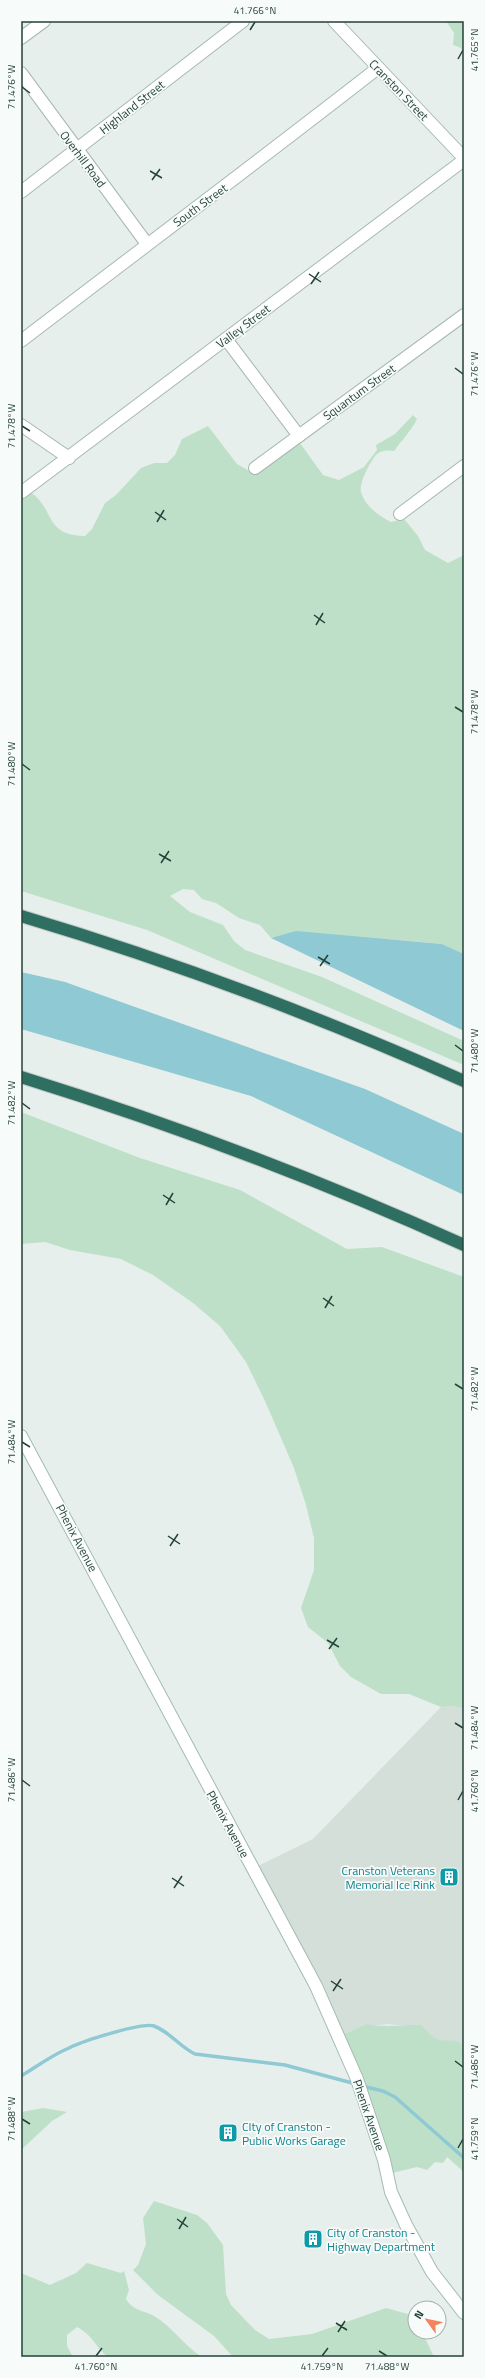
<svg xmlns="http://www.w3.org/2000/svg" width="485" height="2378" font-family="'Titillium Web',sans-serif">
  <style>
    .built { fill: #d4dfda }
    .green { fill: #bfe0c8 }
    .water { fill: #8ec9d4 }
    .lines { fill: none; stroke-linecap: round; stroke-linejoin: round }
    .stream { stroke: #8ec9d4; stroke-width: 3.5 }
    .minor-casing { stroke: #a8b8b2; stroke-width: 14 }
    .tertiary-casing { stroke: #a8b8b2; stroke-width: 14 }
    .secondary-casing { stroke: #a4bbb3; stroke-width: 14 }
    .motorway-casing { stroke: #c2cac8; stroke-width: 14 }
    .minor { stroke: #fff; stroke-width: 12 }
    .tertiary { stroke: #fff; stroke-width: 12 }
    .secondary { stroke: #fff; stroke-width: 12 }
    .motorway { stroke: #2f6f62; stroke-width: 12 }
    .ticks { fill: none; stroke: #24423a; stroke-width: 1.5 }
    .labels { text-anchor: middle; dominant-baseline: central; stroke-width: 3.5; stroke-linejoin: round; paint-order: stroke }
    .street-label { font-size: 12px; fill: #24423a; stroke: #f7fbf9 }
    .culture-label { font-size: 12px; fill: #0d838f; stroke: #f7fbf9; text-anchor: start }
    .neatline { fill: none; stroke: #24423a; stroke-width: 1.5 }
    .ticks-label { font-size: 10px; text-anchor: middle; fill: #24423a }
  </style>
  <rect width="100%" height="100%" fill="#e6efeb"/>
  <polygon class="built" points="453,1706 464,1709 464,2045 439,2041 430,2036 421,2024 407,2026 387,2024 373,2026 366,2024 340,2036 256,1867 313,1839 441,1707"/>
  <g class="green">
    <polygon points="446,21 464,21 464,51 459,47 453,45 454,33"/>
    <path d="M 413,415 L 417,419 C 412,430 401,441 394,451 C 387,450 381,450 376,455 C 370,462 359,483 361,492 C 365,506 379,516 391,522 L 404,519 L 418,536 L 425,550 L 448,563 L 464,555 L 464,954 L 442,944 L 411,941 L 291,933 L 271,938 L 260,925 L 239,918 L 216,903 L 202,899 L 194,890 L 183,889 L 170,896 L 190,912 L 223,925 L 234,941 L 245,950 L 322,977 L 464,1041 L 464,1065 L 147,930 L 21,891 L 21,498 L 30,492 C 55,508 44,536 85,536 L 92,529 L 105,503 L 116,495 L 141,468 L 154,463 L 167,463 L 175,455 L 182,439 L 208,426 L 237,464 L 251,472 L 263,468 L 300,443 L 323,475 L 339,480 L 364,467 L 377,450 L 376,445 L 395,434 Z"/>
    <polygon points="21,1112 140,1158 240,1190 347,1249 382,1247 464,1277 464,1709 453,1706 441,1707 409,1694 381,1694 351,1677 340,1666 328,1643 308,1627 301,1608 314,1570 314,1538 306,1505 294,1468 265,1401 246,1362 220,1326 193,1303 153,1275 121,1259 70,1250 45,1242 21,1244"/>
    <path d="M 366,2024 C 377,2027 409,2026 421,2024 C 441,2052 448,2033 464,2045 L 464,2172 L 447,2157 L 443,2163 L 435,2162 L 427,2170 L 417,2167 L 388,2174 L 340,2036 Z"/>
    <polygon points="43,2108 67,2112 52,2121 21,2150 21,2112"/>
    <polygon points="154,2201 197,2215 207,2223 223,2245 226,2294 231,2305 255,2330 269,2339 312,2334 386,2308 415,2316 415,2332 422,2332 434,2357 233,2357 214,2336 158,2295 133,2270 138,2265 146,2244 143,2218"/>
    <path d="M 87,2263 L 121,2273 L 124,2271 L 129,2290 L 126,2299 C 133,2311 143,2310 154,2316 C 173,2327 184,2346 202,2357 L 108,2357 C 94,2346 95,2337 77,2327 L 67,2335 L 67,2346 L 73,2357 L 21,2357 L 21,2273 L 50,2285 L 76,2273 Z"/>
  </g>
  <g class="water">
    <polygon points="296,931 442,944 464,954 464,1031 271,938"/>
    <polygon points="21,972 65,982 365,1089 464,1134 464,1195 251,1096 21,1029"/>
  </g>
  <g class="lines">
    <g class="stream">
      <path d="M 21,2076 C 36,2067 52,2055 69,2048 C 83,2041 142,2022 154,2026 C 170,2032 180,2047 195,2054 L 285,2065 L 356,2084"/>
      <polyline points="362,2086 383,2091 395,2097 464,2158"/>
    </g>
    <g class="minor-casing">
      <g id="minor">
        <polyline points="21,38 44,21"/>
        <polyline points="21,73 147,244"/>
        <polyline points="21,192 243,21"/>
        <polyline points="226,339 299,436"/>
        <path d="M 21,341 C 140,250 260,160 378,68"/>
        <polyline points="21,425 69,458"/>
        <polyline points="255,468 464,315"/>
        <polyline points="22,492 464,160"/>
        <polyline points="400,514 464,466"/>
      </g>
    </g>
    <g class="tertiary-casing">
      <polyline id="tertiary" points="334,21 464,158"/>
    </g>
    <g class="secondary-casing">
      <polyline id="secondary" points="21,1436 316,1986 357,2079 384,2160 391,2192 406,2225 432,2272 464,2313"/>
    </g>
    <g class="motorway-casing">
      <g id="motorway">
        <path d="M 21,916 C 172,961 320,1017 464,1081"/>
        <path d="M 21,1077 C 172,1124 320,1180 464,1245"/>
      </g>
    </g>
    <use href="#minor" class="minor"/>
    <use href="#tertiary" class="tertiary"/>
    <use href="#secondary" class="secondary"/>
    <use href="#motorway" class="motorway"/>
  </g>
  <path class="ticks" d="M 250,30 L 255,22M 458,59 L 463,50M 22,87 L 30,93M 150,171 L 162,178M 152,180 L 160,169M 309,274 L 321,282M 311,284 L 319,272M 455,368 L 463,374M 22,426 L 30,431M 155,512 L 166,520M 157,522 L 164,510M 314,615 L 325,623M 316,625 L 323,613M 455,707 L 463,712M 22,764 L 30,770M 159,854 L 171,861M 161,863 L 169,851M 318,957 L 330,964M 320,966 L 328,955M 455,1045 L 463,1051M 22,1103 L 30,1109M 163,1195 L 175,1203M 166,1205 L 173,1193M 323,1298 L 334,1306M 325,1308 L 332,1296M 455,1384 L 463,1389M 22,1442 L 30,1447M 168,1536 L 180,1544M 170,1546 L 178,1534M 327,1640 L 339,1647M 329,1649 L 337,1638M 455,1723 L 463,1728M 22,1780 L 30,1786M 458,1800 L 463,1791M 172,1878 L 184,1886M 174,1888 L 182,1876M 331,1981 L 343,1989M 333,1991 L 341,1979M 455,2061 L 463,2067M 22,2119 L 30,2124M 458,2148 L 463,2139M 177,2219 L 188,2227M 179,2229 L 186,2217M 336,2323 L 347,2330M 338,2332 L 345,2321M 379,2351 L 387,2356M 96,2356 L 102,2348M 322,2356 L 328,2348"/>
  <defs>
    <g id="building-square" transform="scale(1)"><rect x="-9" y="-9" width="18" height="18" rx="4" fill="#0f9aa8" stroke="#f7fbf9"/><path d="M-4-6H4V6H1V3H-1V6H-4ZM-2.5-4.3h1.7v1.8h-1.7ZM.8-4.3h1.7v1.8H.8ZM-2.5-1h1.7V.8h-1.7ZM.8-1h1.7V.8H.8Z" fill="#fff"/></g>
  </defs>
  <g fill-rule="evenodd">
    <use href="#building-square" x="449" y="1877"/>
    <use href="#building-square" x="228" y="2133"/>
    <use href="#building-square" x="313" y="2239"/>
  </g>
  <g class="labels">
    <g class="street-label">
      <text transform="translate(399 90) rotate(46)">Cranston Street</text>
      <text transform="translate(132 107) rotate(-38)">Highland Street</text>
      <text transform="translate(83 159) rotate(53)">Overhill Road</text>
      <text transform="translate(200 205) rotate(-36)">South Street</text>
      <text transform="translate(243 326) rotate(-37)">Valley Street</text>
      <text transform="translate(359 392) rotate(-36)">Squantum Street</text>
      <text transform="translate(77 1538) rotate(62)">Phenix Avenue</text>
      <text transform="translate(228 1824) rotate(61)">Phenix Avenue</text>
      <text transform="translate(369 2115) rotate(71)">Phenix Avenue</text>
    </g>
    <g class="culture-label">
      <text x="435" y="1870" text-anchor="end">Cranston Veterans<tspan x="435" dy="14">Memorial Ice Rink</tspan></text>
      <text x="242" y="2126">CIty of Cranston -<tspan x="242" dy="14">Public Works Garage</tspan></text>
      <text x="327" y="2232">City of Cranston -<tspan x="327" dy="14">Highway Department</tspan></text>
    </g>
  </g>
  <rect width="485" height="2378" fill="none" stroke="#f7fbf9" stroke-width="44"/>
  <g transform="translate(427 2320) rotate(303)"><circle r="19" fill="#f7fbf9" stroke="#a3b1ad"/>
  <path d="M0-3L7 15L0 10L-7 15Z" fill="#f4845f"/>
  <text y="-6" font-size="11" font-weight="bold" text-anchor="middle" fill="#24423a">N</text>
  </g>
  <rect x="22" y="22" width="441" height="2334" class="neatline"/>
  <g class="ticks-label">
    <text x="255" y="14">41.766°N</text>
    <text transform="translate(474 50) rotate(-90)" y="4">41.765°N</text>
    <text transform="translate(11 87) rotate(-90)" y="4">71.476°W</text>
    <text transform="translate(474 374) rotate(-90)" y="4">71.476°W</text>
    <text transform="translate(11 426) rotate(-90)" y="4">71.478°W</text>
    <text transform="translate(474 712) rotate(-90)" y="4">71.478°W</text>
    <text transform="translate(11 764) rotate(-90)" y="4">71.480°W</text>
    <text transform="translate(474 1051) rotate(-90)" y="4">71.480°W</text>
    <text transform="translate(11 1103) rotate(-90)" y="4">71.482°W</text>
    <text transform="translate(474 1389) rotate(-90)" y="4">71.482°W</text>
    <text transform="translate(11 1442) rotate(-90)" y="4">71.484°W</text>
    <text transform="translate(474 1728) rotate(-90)" y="4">71.484°W</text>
    <text transform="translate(11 1780) rotate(-90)" y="4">71.486°W</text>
    <text transform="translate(474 1791) rotate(-90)" y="4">41.760°N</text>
    <text transform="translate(474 2067) rotate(-90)" y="4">71.486°W</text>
    <text transform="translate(11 2119) rotate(-90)" y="4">71.488°W</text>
    <text transform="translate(474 2139) rotate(-90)" y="4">41.759°N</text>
    <text x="96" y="2370">41.760°N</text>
    <text x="322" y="2370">41.759°N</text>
    <text x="387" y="2370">71.488°W</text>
  </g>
</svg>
